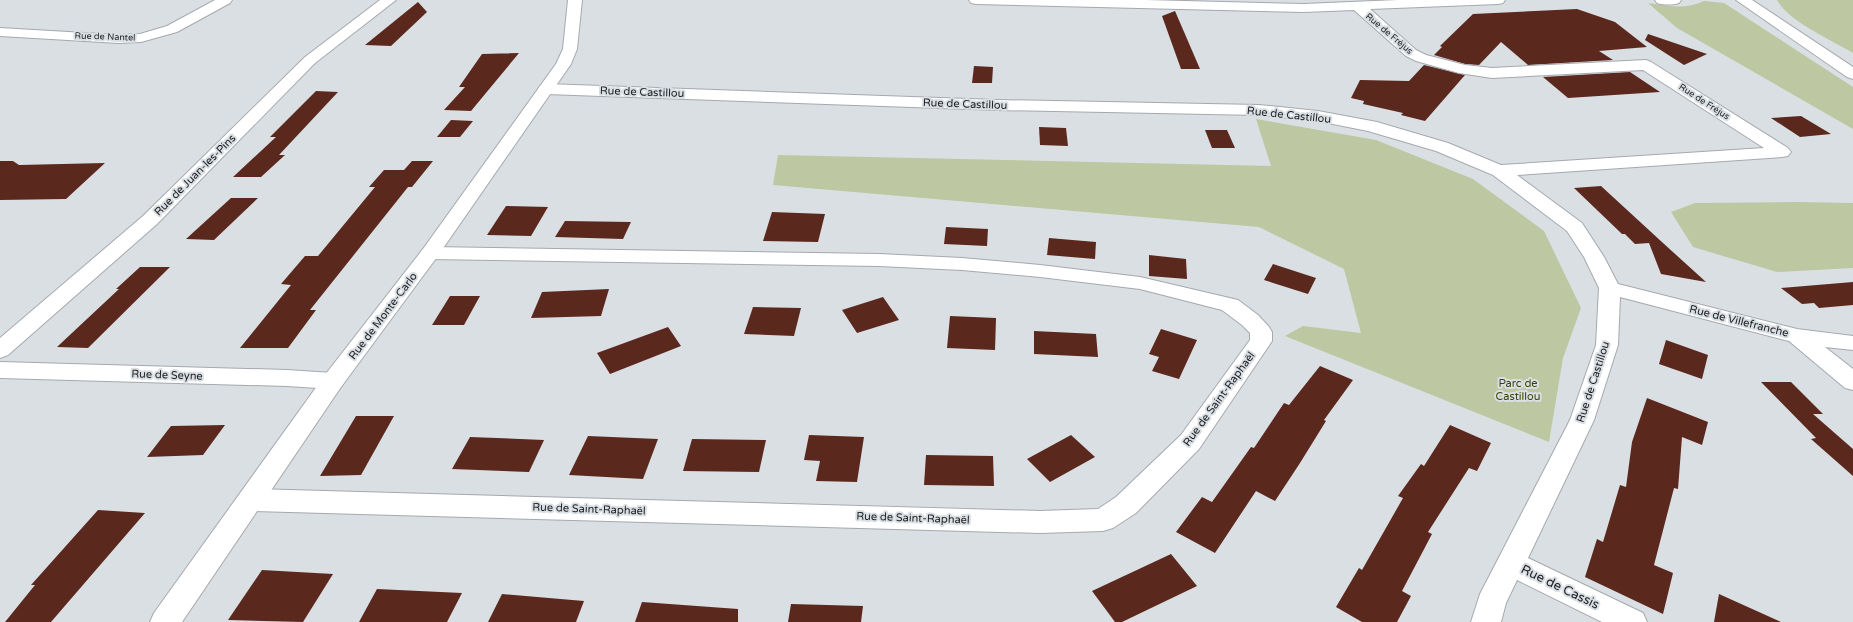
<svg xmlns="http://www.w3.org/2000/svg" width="1853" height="622" font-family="'Varela Round',sans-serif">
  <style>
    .green { fill: #bdc7a1 }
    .building { fill: #5b281e }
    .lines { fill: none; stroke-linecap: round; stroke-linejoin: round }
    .minor-casing { stroke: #a5a9ae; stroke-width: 2 }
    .tertiary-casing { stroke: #a5a9ae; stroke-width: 2 }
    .secondary-casing { stroke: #a5a9ae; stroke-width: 2 }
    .minor { fill: #fff; fill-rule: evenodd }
    .tertiary { fill: #fff; fill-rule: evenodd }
    .secondary { fill: #fff; fill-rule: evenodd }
    .labels { text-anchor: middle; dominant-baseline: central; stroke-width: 4; stroke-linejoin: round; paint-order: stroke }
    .far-street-label { font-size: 9px; fill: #1b1d1f; stroke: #dadfe4 }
    .street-label { font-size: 11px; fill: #1b1d1f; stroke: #dadfe4 }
    .park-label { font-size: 11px; fill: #394300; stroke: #dadfe4 }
    .near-street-label { font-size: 13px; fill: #1b1d1f; stroke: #dadfe4 }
  </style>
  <rect width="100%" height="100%" fill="#dadfe4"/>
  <g class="green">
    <path d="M 1777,0 L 1853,0 L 1853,53 C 1832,40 1789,22 1777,0 Z"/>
    <path d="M 1704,1 L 1724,3 L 1853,87 L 1853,129 L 1677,28 L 1648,3 C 1668,6 1686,10 1704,1 Z"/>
    <polygon points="1256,119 1376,140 1473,179 1544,231 1581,308 1563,358 1549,442 1285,336 1303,326 1361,333 1344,269 1259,227 773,185 778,155 1271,166"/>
    <polygon points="1797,202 1853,203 1853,268 1777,272 1693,247 1671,212 1695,203"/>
  </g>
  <g class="building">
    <polygon points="418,2 427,12 391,46 365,45"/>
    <polygon points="1577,9 1615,22 1647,47 1599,51 1613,60 1528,65 1501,42 1479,65 1465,64 1434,55 1442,47 1440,46 1473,14"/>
    <polygon points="1175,11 1200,69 1181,69 1162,16"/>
    <polygon points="1648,34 1707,54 1684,65 1645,40"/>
    <polygon points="519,53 471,111 444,110 465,87 459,87 482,54"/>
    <polygon points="1424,65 1465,75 1425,121 1401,115 1403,113 1363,104 1364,101 1351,98 1360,80 1409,81"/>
    <polygon points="974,66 993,67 992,83 972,83"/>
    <polygon points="1630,72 1660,92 1568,98 1543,77"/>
    <polygon points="316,91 338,92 279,155 285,155 261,177 233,177 276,137 270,137"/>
    <polygon points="1801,116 1831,134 1800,137 1771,118"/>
    <polygon points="451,120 473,121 460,137 437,137"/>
    <polygon points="1039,127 1066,128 1068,146 1040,145"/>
    <polygon points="1205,130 1227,130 1235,148 1212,148"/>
    <polygon points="0,161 13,161 19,165 105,163 66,199 0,200"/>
    <polygon points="412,161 433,161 412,187 408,187 310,310 316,310 288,348 240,348 291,285 281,284 305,256 318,256 375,187 369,187 384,170 404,170"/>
    <polygon points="1601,186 1663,243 1706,282 1661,274 1649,243 1635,244 1625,234 1622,234 1574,188"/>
    <polygon points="231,198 258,198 214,240 186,239"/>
    <polygon points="506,206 548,207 531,236 487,235"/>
    <polygon points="772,212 825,214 818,242 763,241"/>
    <polygon points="565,221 631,222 623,239 555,237"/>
    <polygon points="946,227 988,229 987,246 944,244"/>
    <polygon points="1049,238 1096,242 1095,259 1047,255"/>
    <polygon points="1149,255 1186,259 1187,279 1149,276"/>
    <polygon points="1273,264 1316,278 1308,294 1264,280"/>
    <polygon points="140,267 170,267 88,348 57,347 119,289 116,289"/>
    <polygon points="1853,282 1853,305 1819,308 1814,303 1802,304 1781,288"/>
    <polygon points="609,289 601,316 531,318 542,292"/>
    <polygon points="450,296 480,296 464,325 432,325"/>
    <polygon points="883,297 899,320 857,333 842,310"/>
    <polygon points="753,307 801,308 794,336 744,334"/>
    <polygon points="950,316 996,318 995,350 947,348"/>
    <polygon points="668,327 681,346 610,374 597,353"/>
    <polygon points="1161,329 1197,340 1179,379 1152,371 1159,357 1149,354"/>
    <polygon points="1034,331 1096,334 1098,357 1034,354"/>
    <polygon points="1666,340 1708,355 1702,379 1659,364"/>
    <polygon points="1320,366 1353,380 1324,420 1326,421 1300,463 1275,501 1256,491 1215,553 1176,532 1202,497 1212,502 1251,447 1254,448 1284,403 1289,405"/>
    <polygon points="1761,382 1791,382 1823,414 1813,414 1853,449 1853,476 1811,439 1816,438"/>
    <polygon points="1647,398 1708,422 1702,445 1682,437 1678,489 1674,488 1654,565 1673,573 1663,614 1585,577 1597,539 1603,542 1620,485 1626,487 1632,442"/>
    <polygon points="356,416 394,416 361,475 320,476"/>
    <polygon points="225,425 203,455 147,457 171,426"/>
    <polygon points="1450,425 1491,443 1477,471 1469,468 1428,532 1432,534 1402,591 1411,596 1397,622 1362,622 1336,607 1359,568 1362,570 1403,498 1398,496 1421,464 1424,466"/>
    <polygon points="809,435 864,437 857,482 816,481 820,461 804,460"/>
    <polygon points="1071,435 1095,457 1050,482 1027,459"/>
    <polygon points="588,436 658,439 643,479 569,475"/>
    <polygon points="470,437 544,440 529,472 452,469"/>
    <polygon points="692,439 766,440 759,472 683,471"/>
    <polygon points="926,455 993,456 994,486 924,485"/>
    <polygon points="98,510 145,513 51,622 5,622 35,585 31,585"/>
    <polygon points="1171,554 1197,586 1122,622 1115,622 1092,591"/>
    <polygon points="262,570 333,574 303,622 228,620"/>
    <polygon points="377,589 462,593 447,622 359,622"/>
    <polygon points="502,594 584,601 576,622 488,622"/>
    <polygon points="1719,594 1781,622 1714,622"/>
    <polygon points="642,602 738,609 738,622 635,622"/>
    <polygon points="791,604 863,606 861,622 788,622"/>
  </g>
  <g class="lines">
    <g class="minor-casing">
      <g id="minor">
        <polygon points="215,0 232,0 230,3 177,32 141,42 119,43 0,36 0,28 119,35 140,34 167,26"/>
        <polygon points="380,0 396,0 315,63 157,224 8,355 0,358 0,338 143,216 305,57"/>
        <polygon points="969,0 1145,0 1304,4 1398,0 1505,0 1503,3 1498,4 1370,9 1416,50 1426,55 1465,65 1492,68 1646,60 1651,62 1788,148 1791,152 1788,156 1782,157 1517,175 1582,223 1604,257 1618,284 1797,329 1853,336 1853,350 1825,347 1853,369 1853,390 1845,388 1789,341 1620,297 1618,345 1594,420 1528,558 1643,613 1647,622 1602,622 1517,580 1506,603 1501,622 1471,622 1480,594 1570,420 1596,345 1599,288 1584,257 1567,231 1493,175 1436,151 1368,131 1318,121 1259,115 997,110 546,94 540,92 538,89 540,86 546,84 997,100 1259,105 1318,111 1377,122 1448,143 1501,165 1764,148 1643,70 1492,78 1459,73 1416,61 1406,56 1354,10 1304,12 976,4 971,3"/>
        <path d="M 1655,0 L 1681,0 L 1679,3 C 1672,5 1664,5 1657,3 Z"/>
        <polygon points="430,247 879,254 962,258 1040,265 1140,277 1238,300 1258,315 1269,327 1272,332 1272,341 1199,449 1136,513 1113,528 1103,531 1040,533 251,511 241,507 237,500 241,493 251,489 1040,511 1098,509 1116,497 1181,435 1250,340 1250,333 1242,325 1222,310 1140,289 1040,277 962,270 879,266 430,259 423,257 420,253 423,249"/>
        <polygon points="0,362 287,370 333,373 341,375 345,381 341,387 333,389 287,386 0,378"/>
      </g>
    </g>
    <g class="tertiary-casing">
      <polygon id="tertiary" points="568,0 582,0 577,49 571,64 437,257 341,387 182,622 150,622 154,613 325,375 423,249 556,64 563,49"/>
    </g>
    <g class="secondary-casing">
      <polygon id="secondary" points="1736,0 1752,0 1853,67 1853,79 1847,77"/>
    </g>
    <use href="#minor" class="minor"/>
    <use href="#tertiary" class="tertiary"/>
    <use href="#secondary" class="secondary"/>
  </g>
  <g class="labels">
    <g class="far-street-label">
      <text transform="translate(1389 34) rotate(40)">Rue de Fréjus</text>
      <text transform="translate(105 37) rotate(2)">Rue de Nantel</text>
      <text transform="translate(1704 102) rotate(33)">Rue de Fréjus</text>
    </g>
    <g class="street-label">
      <text transform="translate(642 92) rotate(2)">Rue de Castillou</text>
      <text transform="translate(965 104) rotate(2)">Rue de Castillou</text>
      <text transform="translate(1289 115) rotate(6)">Rue de Castillou</text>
      <text transform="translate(195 175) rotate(-45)">Rue de Juan-les-Pins</text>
      <text transform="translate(383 316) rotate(-53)">Rue de Monte-Carlo</text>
      <text transform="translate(1739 321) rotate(14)">Rue de Villefranche</text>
      <text transform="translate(167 375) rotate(2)">Rue de Seyne</text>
      <text transform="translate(1593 382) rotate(-72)">Rue de Castillou</text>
      <text transform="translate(1219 399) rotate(-54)">Rue de Saint-Raphaël</text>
      <text transform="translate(589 509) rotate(2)">Rue de Saint-Raphaël</text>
      <text transform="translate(913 518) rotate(2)">Rue de Saint-Raphaël</text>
    </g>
    <g class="park-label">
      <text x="1518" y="383">Parc de<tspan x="1518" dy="13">Castillou</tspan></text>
    </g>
    <g class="near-street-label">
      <text transform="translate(1560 587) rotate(26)">Rue de Cassis</text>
    </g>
  </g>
</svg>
